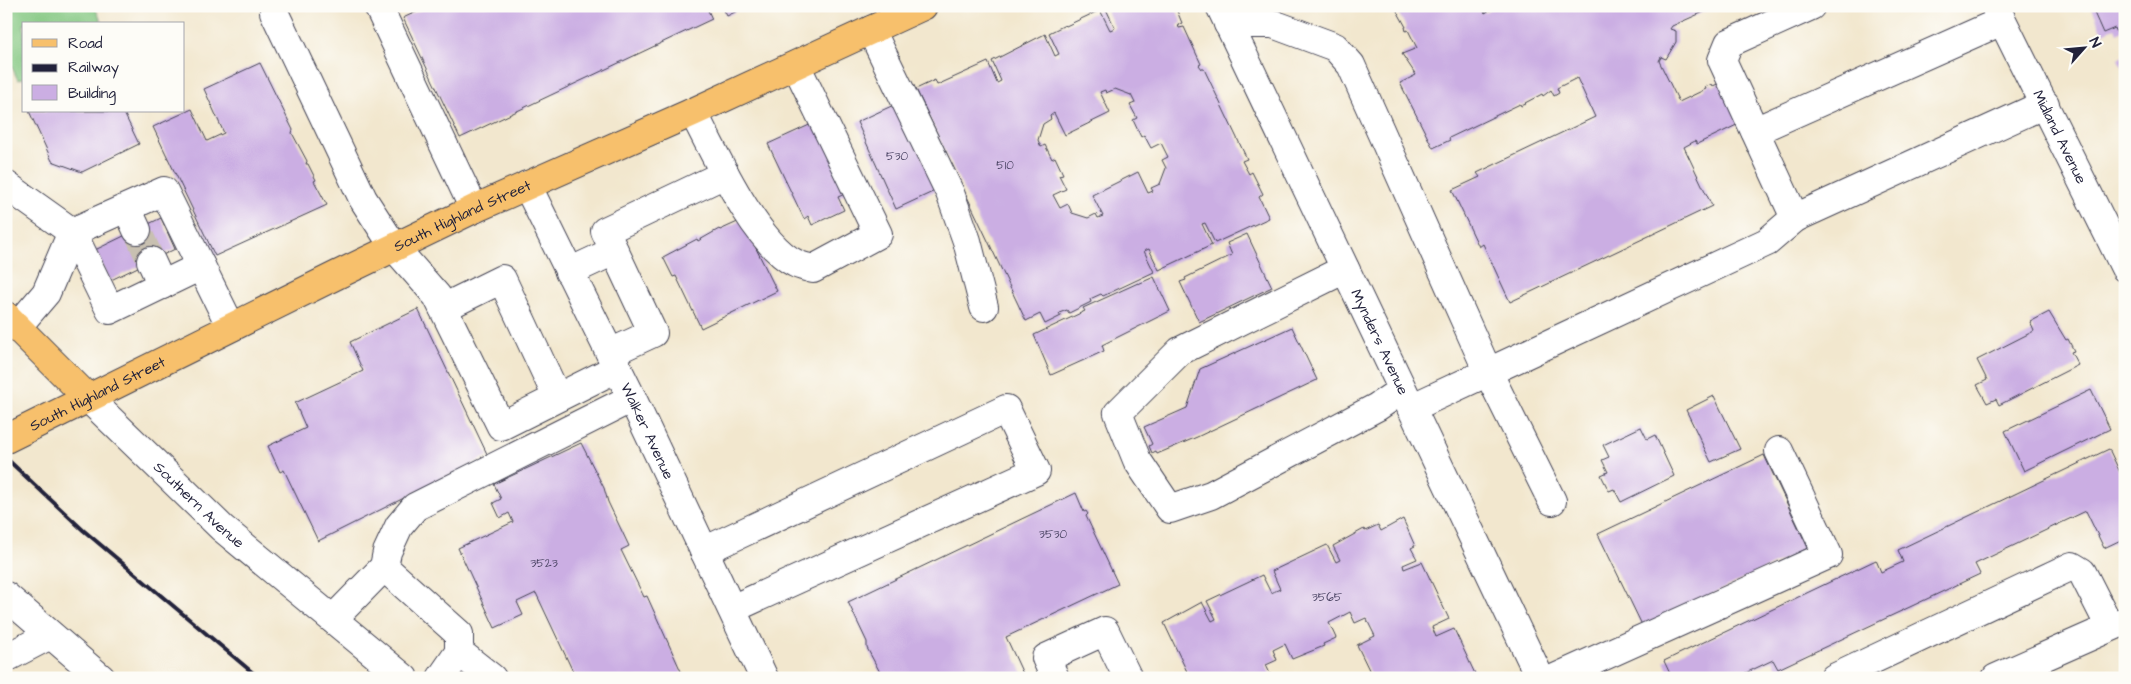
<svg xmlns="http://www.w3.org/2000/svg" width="2131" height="684" font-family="'Architects Daughter',sans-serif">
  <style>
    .green { fill: #83c781; stroke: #52745e }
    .building { fill: #cbaee3; fill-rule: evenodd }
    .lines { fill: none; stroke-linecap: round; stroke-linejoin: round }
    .minor-tunnel { stroke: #c8c0b1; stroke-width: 28; stroke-dasharray: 28 14; stroke-linecap: butt }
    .minor-casing { stroke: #414051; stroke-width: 30 }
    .major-casing { stroke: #414051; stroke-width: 30 }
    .minor { stroke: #fff; stroke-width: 28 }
    .major { stroke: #f7c06c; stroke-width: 28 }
    .rail { stroke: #22223b; stroke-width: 4 }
    .labels { text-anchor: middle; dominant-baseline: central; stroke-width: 4; stroke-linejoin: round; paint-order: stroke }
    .number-label { font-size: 12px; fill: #4c4565 }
    .street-label { font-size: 15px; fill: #22223b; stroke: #fdfcf7 }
  </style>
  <rect width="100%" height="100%" fill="#fdfcf7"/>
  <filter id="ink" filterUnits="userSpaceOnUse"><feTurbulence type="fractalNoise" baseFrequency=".02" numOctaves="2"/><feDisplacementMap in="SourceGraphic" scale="10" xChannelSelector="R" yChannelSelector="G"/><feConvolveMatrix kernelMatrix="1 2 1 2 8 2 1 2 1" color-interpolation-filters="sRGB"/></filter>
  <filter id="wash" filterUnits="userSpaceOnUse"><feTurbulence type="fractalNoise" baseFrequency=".0096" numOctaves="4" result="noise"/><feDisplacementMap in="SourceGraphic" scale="20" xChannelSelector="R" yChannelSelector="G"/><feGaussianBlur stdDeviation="1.12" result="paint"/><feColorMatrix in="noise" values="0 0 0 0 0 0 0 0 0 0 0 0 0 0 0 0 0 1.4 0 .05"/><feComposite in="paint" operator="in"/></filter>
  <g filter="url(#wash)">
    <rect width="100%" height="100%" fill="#f2e7ce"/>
    <polygon class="green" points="6,6 94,6 103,24 24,24 24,78 18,80 6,55"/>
    <g id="blocks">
      <g class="building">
        <polygon points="429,6 706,6 712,19 460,138 403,18"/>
        <polygon points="722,6 747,6 727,16"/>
        <path d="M 1107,6 L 1175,6 L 1182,23 L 1178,25 L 1179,28 L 1184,27 L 1201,64 L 1199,65 L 1202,69 L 1204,69 L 1247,159 L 1242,161 L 1249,174 L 1252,172 L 1263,194 L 1259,197 L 1269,218 L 1215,243 L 1205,223 L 1202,224 L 1212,245 L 1159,270 L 1149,249 L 1144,251 L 1154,272 L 1103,296 L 1101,294 L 1090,299 L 1091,302 L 1069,313 L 1067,310 L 1059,313 L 1061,316 L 1045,324 L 1040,314 L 1026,321 L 916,89 L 935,80 L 937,85 L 988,62 L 997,83 L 1001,81 L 992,61 L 1045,34 L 1055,56 L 1059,54 L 1049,33 L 1065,25 L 1066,26 L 1100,10 L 1110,30 L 1115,28 L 1105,7 ZM 1115,89 L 1131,95 L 1135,103 L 1130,105 L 1137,118 L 1133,120 L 1141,137 L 1144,135 L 1151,148 L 1161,143 L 1168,157 L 1162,160 L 1166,168 L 1160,184 L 1151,188 L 1153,191 L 1148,193 L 1138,172 L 1092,195 L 1103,216 L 1098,218 L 1096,214 L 1088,218 L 1072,213 L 1068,204 L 1060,208 L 1053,195 L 1066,189 L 1059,175 L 1063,174 L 1055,157 L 1052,159 L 1045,145 L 1041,147 L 1038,140 L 1043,124 L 1051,119 L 1050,116 L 1054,113 L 1065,135 L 1110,113 L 1100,92 L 1105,90 L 1106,93 Z"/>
        <polygon points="1397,6 1481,6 1485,13 1497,6 1610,6 1613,12 1625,6 1717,6 1672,26 1670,29 1676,31 1676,42 1666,59 1661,57 1659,61 1679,102 1706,89 1705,87 1712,84 1713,86 1726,80 1745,121 1697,144 1695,141 1684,147 1712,206 1510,302 1483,244 1479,247 1452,190 1480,177 1477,173 1595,117 1577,78 1557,88 1559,93 1554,96 1551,90 1543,96 1542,94 1525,103 1526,104 1521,106 1520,104 1449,138 1450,140 1433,148 1400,83 1416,75 1402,54 1417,48 1408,30 1406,31 1405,27 1406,27 1396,9"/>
        <polygon points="2091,6 2125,6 2125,29 2117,33 2115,28 2103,33"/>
        <polygon points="2125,55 2125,74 2118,59"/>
        <polygon points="260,63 293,130 292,133 307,161 306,164 308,164 316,180 314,181 327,205 215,256 153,127 192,109 207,141 224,133 204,89"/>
        <polygon points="898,103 937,190 896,209 857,122"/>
        <polygon points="29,111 123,111 139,144 82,172 52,161"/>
        <polygon points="816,122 849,192 838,197 844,210 812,225 808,216 804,219 768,144"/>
        <polygon points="161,218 175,249 109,281 95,250"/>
        <polygon points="742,220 777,291 701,328 676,276 673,277 663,257 697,239 698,241 719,229 720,230"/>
        <polygon points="1247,234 1272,287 1199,322 1180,282 1186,280 1185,278 1232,255 1227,243"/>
        <polygon points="1154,277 1170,311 1102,345 1104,351 1051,375 1034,335 1085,311 1083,308 1138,283 1138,284"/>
        <polygon points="418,309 488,456 318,541 284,470 280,472 268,446 306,428 295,403 363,371 350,342"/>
        <polygon points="2049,312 2066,340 2068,339 2074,351 2071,352 2078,365 1999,405 1996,399 1987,403 1977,385 1987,380 1977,360 2034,331 2030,322"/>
        <polygon points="1292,327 1317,380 1197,437 1157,454 1156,451 1152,453 1149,446 1152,444 1144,427 1187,408 1200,369"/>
        <polygon points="2091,390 2110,429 2024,471 2005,431"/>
        <polygon points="1714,396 1740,449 1711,462 1686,410"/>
        <polygon points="1641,427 1647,439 1655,435 1674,476 1621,502 1614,489 1609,491 1601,475 1608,472 1602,460 1609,457 1603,445"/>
        <polygon points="581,443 604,488 608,502 629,546 621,550 644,597 647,596 684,678 576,678 536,593 517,602 523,615 495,628 458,548 513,522 509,513 500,518 493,503 501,499 494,484"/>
        <polygon points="2109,449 2125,483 2125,538 2104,548 2086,511 1975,564 1980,574 1778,669 1773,660 1735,678 1672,678 1664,661 1876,560 1881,572 1903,562 1898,550"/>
        <polygon points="1764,455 1808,548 1643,627 1598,534"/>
        <polygon points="1076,493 1084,512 1086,511 1088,514 1086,516 1118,584 1006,637 1025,678 883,678 867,648 867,642 848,602"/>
        <polygon points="1403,519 1415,546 1411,548 1417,559 1403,565 1404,569 1422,562 1449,619 1432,627 1436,637 1454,629 1477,678 1373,678 1357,645 1375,636 1366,618 1355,623 1350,612 1329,623 1336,638 1323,644 1324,646 1292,659 1285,644 1273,650 1277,660 1266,665 1272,678 1190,678 1164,623 1202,602 1212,621 1216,619 1207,601 1262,575 1271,593 1280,589 1272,571 1327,545 1336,562 1340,560 1333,546 1364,529 1365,531 1378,525 1381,531"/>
      </g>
    </g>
  </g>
  <g filter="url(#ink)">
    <use href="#blocks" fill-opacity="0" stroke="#414051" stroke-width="1"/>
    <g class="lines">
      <polyline class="minor-tunnel" points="137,230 151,261"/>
      <g class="minor-casing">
        <g id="minor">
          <polyline points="378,6 474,209"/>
          <path id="s1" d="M 1220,6 L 1540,678"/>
          <polyline points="1811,6 1729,43 1722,60 1795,218 2045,104"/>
          <path id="s2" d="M 1995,6 L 2125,268"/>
          <polyline points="274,12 363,199 394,247 437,296 501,426 617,368"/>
          <polyline points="1228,24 1273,24 1335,47 1351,65 1488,372 1552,501"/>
          <polyline points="871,30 950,193 967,241 984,307"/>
          <path d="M 693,112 C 714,152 755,243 795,263 C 800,266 807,267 813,269 L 878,234 L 796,65"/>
          <polyline points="1755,131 2002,21"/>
          <polyline points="6,185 72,232 164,191 231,327"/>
          <path id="s3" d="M 527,185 L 632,398 L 764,678"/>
          <polyline points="127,208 137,230"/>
          <polyline points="72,232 110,310 201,266"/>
          <polyline points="151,261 162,285"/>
          <polyline points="1345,269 1180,351 1118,413 1137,460 1170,509 1211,495 1377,407 1402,390"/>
          <polyline points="569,272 614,251"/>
          <polyline points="443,308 502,279 557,397"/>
          <polyline points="17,327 46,293 72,232"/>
          <polyline points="610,353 653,333 605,231 725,174"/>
          <path id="s4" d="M 88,398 L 222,528 L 404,678"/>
          <polyline points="1411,408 1767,242 1795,218"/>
          <polyline points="704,551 1006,409 1036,471 732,609"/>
          <polyline points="384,567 459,634 459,652 441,678"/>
          <polyline points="6,596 101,678"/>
          <polyline points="333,619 384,567 387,552 399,526 415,507 632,398"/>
          <polyline points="459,652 492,678"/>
          <polyline points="6,658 50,635"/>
          <polyline points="1055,678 1046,658 1105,631 1128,678"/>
          <polyline points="1555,678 1828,555 1779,451"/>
          <polyline points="1834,678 2072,566 2082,572 2110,627"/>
          <polyline points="1996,678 2125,621"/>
        </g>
      </g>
      <g class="major-casing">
        <g id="major">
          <polyline points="6,316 88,398"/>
          <path id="s5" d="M 6,439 L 337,275 L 474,209 L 693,112 L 923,6"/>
        </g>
      </g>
      <use href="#minor" class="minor"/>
      <use href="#major" class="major"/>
      <polyline class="rail" points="6,458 83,530 259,678"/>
    </g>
  </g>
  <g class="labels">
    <g class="number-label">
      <text x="897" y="156">530</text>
      <text x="1005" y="165">510</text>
      <text x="1053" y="534">3530</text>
      <text x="544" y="563">3523</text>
      <text x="1327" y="597">3565</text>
    </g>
    <g class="street-label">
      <text stroke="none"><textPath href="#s2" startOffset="146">Midland Avenue</textPath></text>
      <text stroke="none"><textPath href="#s5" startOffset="508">South Highland Street</textPath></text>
      <text stroke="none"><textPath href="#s1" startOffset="372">Mynders Avenue</textPath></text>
      <text stroke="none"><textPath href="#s5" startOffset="102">South Highland Street</textPath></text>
      <text stroke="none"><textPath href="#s3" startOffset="274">Walker Avenue</textPath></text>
      <text stroke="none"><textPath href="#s4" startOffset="154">Southern Avenue</textPath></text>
    </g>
  </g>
  <rect width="2131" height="684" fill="none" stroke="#fdfcf7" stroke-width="25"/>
  <rect x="22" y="22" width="162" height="90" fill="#fdfcf7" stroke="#a5a5ac"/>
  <rect x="32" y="39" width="25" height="8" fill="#f7c06c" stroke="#a5a5ac"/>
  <text x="68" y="48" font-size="15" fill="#22223b">Road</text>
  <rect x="32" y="64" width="25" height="8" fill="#22223b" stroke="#a5a5ac"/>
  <text x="68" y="72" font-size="15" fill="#22223b">Railway</text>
  <rect x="32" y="85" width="25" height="15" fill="#cbaee3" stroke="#a5a5ac"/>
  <text x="68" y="98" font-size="15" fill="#22223b">Building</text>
  <g transform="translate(2084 48) rotate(63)" stroke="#fdfcf7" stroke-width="4" paint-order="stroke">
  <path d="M0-4L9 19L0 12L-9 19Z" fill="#22223b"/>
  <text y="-8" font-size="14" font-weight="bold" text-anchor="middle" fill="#22223b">N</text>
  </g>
</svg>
